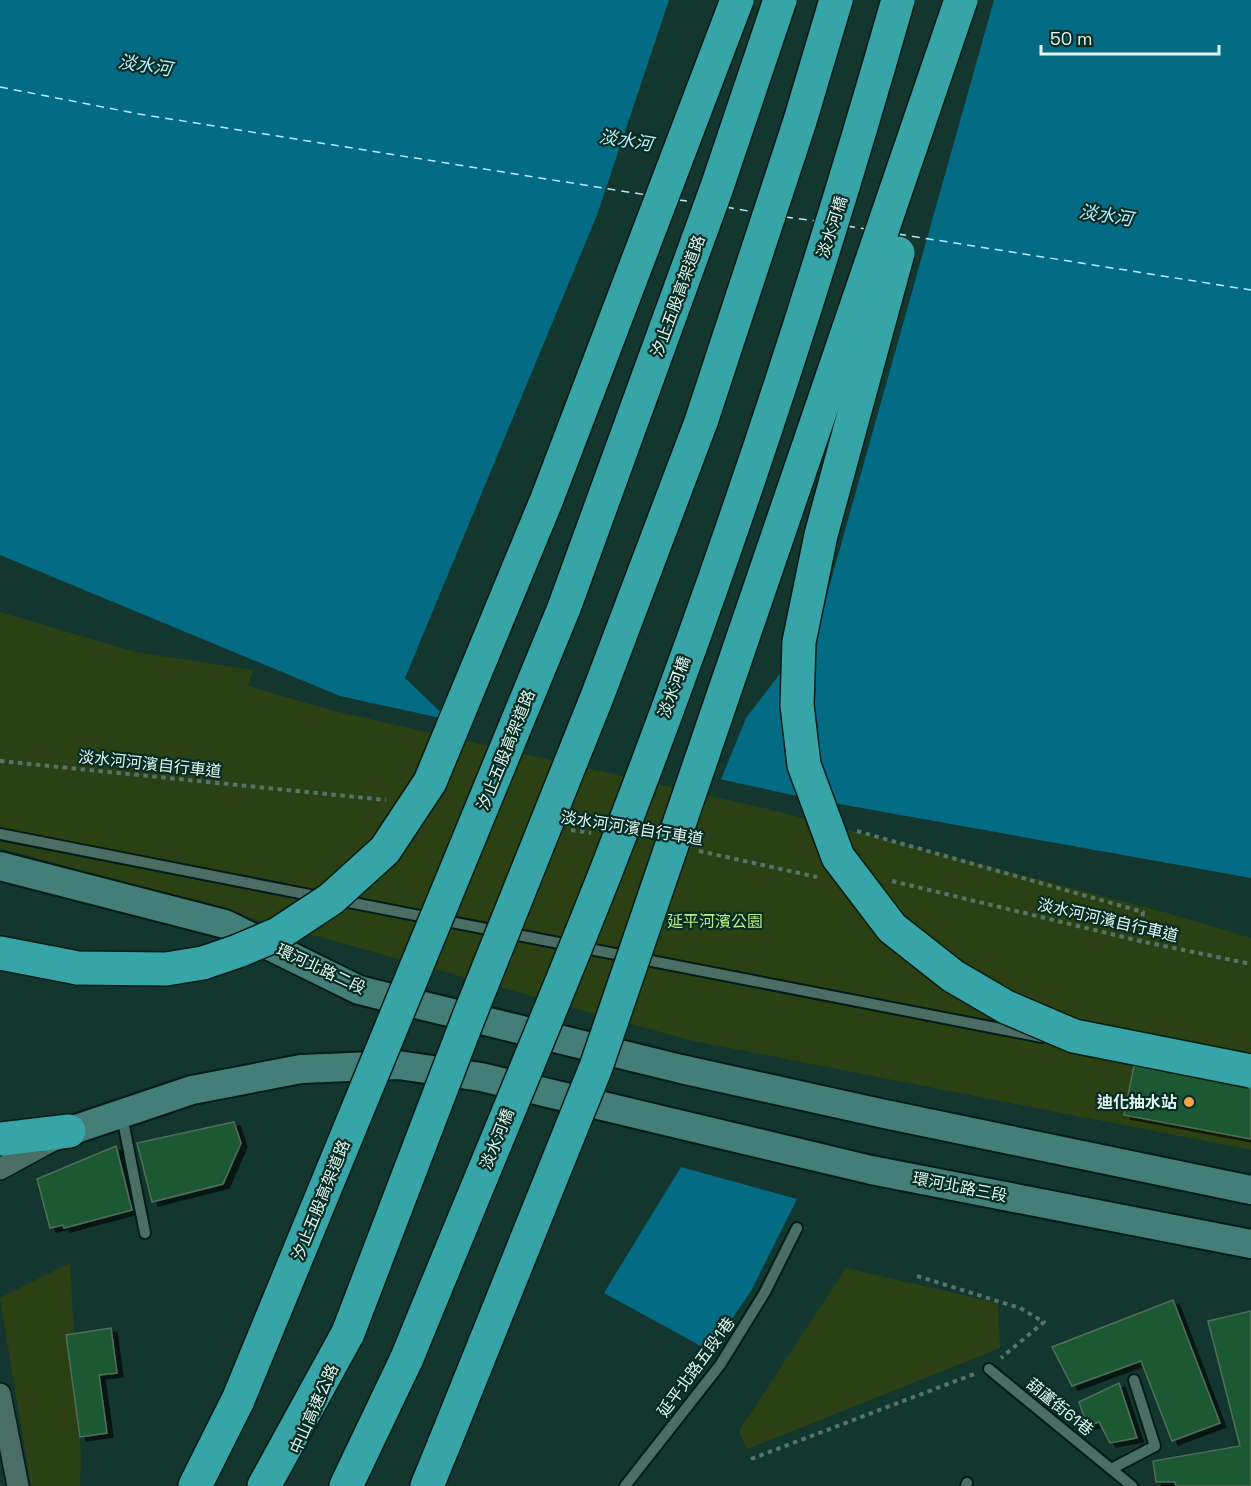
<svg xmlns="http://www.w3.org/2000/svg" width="1251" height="1486" font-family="'Space Grotesk','Noto Sans TC',sans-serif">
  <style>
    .green { fill: #2c4113 }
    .water { fill: #036c84 }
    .pier { fill: #13362e }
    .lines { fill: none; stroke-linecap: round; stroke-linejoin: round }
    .ferry { stroke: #b9ecfd; stroke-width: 1.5; stroke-dasharray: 8 6; stroke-linecap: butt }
    .building { fill: #1a5833; stroke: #526d5a; stroke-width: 1.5; filter: url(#shadow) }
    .service-casing { stroke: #021c16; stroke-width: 14 }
    .minor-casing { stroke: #021c16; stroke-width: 24 }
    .secondary-casing { stroke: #021c16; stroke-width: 32 }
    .motorway-casing { stroke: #021c16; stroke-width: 36 }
    .path { stroke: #54736b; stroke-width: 4; stroke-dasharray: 4.5 4.5; stroke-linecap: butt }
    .service { stroke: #4a6d64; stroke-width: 10 }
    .minor { stroke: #4a6d64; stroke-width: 21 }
    .secondary { stroke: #447e78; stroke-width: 28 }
    .motorway { stroke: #37a5a8; stroke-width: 33 }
    .motorway-bridge-casing { stroke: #021c16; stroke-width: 36; stroke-linecap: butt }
    .motorway-bridge { stroke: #37a5a8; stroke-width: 33 }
    .poi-dot { fill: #f7a149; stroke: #072c24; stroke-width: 2 }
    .labels { text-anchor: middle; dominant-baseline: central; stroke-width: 4.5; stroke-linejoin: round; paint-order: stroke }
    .street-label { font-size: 16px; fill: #e3f7f1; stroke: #072c24 }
    .park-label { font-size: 16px; fill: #b8eb85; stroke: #072c24 }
    .poi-label { font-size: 16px; font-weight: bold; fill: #e3f7f1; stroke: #072c24; text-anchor: end }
    .water-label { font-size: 18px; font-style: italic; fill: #b9ecfd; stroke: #072c24 }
  </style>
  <defs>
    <filter id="shadow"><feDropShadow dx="6" dy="4" stdDeviation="0" flood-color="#0009"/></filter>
  </defs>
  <rect width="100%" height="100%" fill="#13362e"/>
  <g class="green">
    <polygon points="0,612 135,652 253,670 248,686 330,710 768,809 1164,912 1251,938 1251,1150 689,1040 0,848"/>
    <polygon points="70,1263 81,1457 80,1486 31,1486 0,1298"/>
    <polygon points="846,1268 998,1303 1000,1348 747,1449 739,1431"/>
  </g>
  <g class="water">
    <polygon points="0,0 1251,0 1251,878 806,798 340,696 0,555"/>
    <polygon points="681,1167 797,1199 751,1291 710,1351 604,1293"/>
  </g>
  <polygon class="pier" points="669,0 994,0 819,623 746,718 720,782 452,723 405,678 597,215"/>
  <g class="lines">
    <g class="ferry">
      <polyline points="0,87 139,114 647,195"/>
      <polyline points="679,200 695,202"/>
      <polyline points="726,207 754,212"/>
      <polyline points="785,217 816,221"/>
      <polyline points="847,226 866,229"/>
      <polyline points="898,234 1251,290"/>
    </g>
  </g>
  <g class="building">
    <polygon points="1134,1066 1251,1088 1251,1139 1124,1115"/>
    <polygon points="234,1122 241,1143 223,1184 152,1202 137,1143"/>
    <polygon points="116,1146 132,1210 64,1228 63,1225 50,1228 37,1179"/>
    <polygon points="1173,1300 1220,1423 1172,1441 1141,1361 1072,1386 1052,1347"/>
    <polygon points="1251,1311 1251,1486 1176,1486 1175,1482 1156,1482 1153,1461 1240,1446 1208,1321"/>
    <polygon points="111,1328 117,1373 99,1375 107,1433 80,1437 66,1335"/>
    <polygon points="1119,1383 1137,1438 1110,1443 1099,1422 1087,1426 1079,1402"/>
  </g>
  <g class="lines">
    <g class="service-casing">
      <g id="service">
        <polyline points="0,834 320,897"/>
        <polyline points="338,900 1042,1037"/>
        <polyline points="122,1116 145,1233"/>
        <polyline points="989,1369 1132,1486"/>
        <polyline points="1113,1468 1155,1446 1134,1380"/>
        <polyline points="625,1486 720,1365 765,1292 797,1228"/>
        <polyline points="966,1486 967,1483"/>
      </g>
    </g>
    <g class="minor-casing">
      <g id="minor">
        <polyline points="0,1169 55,1139"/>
        <polyline points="0,1394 18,1486"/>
      </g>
    </g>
    <g class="secondary-casing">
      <g id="secondary">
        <polyline points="0,866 225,924 359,990 681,1069 880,1113 1251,1190"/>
        <polyline points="49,1138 192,1090 301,1069 398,1065 481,1077 871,1170 1251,1244"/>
      </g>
    </g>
    <g class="motorway-casing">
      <g id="motorway">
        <polyline points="0,953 78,968"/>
        <polyline points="0,1139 69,1131"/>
        <polyline points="195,1486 238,1400"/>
        <polyline points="264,1486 348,1333"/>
        <polyline points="346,1486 407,1358"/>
        <polyline points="427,1486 445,1442"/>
      </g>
    </g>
    <g class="path">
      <polyline points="0,761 386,800"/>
      <polyline points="571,830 591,833"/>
      <polyline points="857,831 1143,912 1140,941"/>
      <polyline points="699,851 817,877"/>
      <polyline points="892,881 1140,941 1251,964"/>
      <polyline points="917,1276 1020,1308 1044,1322 1001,1358"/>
      <polyline points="751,1459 974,1374"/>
    </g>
    <use href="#service" class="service"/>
    <use href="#minor" class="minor"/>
    <use href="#secondary" class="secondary"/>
    <use href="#motorway" class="motorway"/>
    <g class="motorway-bridge-casing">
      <g id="motorway-bridge">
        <polyline points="898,253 821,535 799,642 797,705 804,765 838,857 892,928 953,976 1006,1007 1074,1036 1251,1071"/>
        <polyline points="78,968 166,969 203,963 238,951 278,934 331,899 385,850 430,782 547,499 737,0"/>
        <polyline points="348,1333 468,1019 597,697 701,422 800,121 836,0"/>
        <path d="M 407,1358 C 473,1196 541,1036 605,874 C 717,588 814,295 898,0"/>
        <polyline points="238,1400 564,608 717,187 780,0"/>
        <polyline points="445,1442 596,1067 961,0"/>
      </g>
    </g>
    <use href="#motorway-bridge" class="motorway-bridge"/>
  </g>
  <circle class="poi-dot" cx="1189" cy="1102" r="6"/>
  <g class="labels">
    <g class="street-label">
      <text transform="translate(832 227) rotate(-72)">淡水河橋</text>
      <text transform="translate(678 296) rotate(-70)">汐止五股高架道路</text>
      <text transform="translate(674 687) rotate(-70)">淡水河橋</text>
      <text transform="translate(506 750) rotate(-68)">汐止五股高架道路</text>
      <text transform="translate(150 764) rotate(6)">淡水河河濱自行車道</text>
      <text transform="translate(632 828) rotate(9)">淡水河河濱自行車道</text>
      <text transform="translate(1108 920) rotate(13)">淡水河河濱自行車道</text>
      <text transform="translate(321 969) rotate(25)">環河北路二段</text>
      <text transform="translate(497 1139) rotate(-68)">淡水河橋</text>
      <text transform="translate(960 1187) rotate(11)">環河北路三段</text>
      <text transform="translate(321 1200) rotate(-68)">汐止五股高架道路</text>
      <text transform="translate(696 1367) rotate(-54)">延平北路五段1巷</text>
      <text transform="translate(1060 1407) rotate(39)">葫蘆街61巷</text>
      <text transform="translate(314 1409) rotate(-66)">中山高速公路</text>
    </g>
    <g class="park-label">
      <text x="715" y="921">延平河濱公園</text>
    </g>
    <g class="poi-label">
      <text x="1177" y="1102">迪化抽水站</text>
    </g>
    <g class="water-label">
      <text transform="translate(145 65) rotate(9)">淡水河</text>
      <text transform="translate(626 140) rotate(9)">淡水河</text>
      <text transform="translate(1106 215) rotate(9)">淡水河</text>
    </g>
  </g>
  <path d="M1041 45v9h178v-9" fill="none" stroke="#e3f7f1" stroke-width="3"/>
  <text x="1050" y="45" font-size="18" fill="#e3f7f1" stroke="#072c24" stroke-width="4.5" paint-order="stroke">50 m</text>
</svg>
